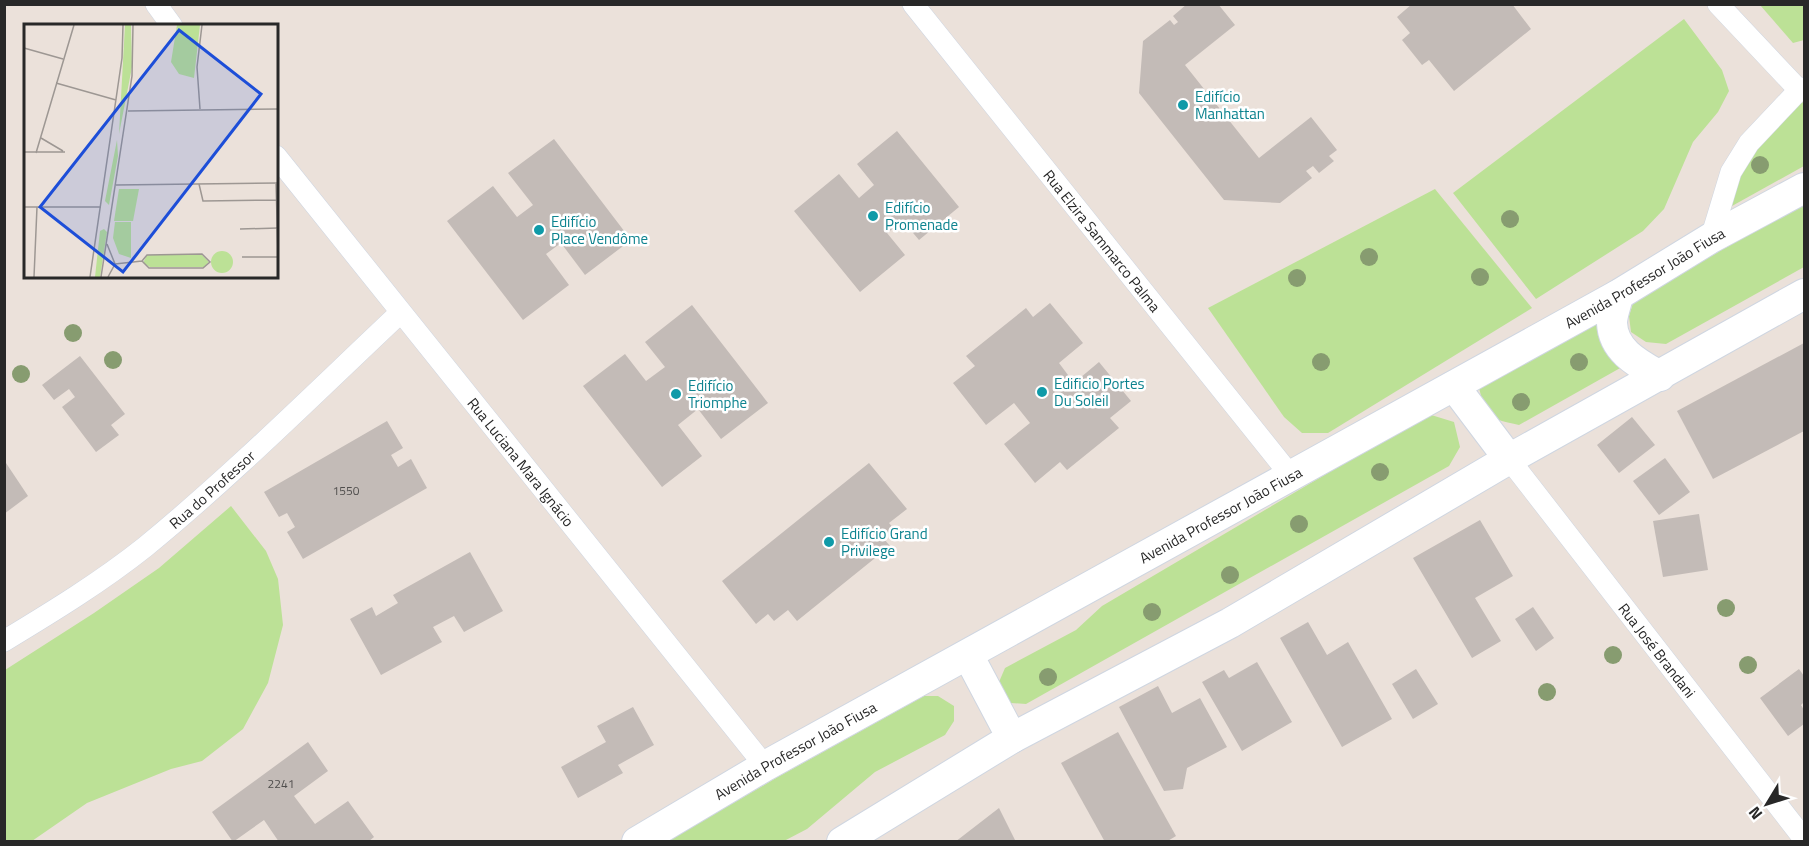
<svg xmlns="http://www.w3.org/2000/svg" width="1809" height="846" font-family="'Titillium Web',sans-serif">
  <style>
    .green { fill: #bce196 }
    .building { fill: #c3bbb7 }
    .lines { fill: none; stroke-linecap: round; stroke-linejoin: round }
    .minor-casing { stroke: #cfd6e1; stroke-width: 22 }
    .secondary-casing { stroke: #cfd6e1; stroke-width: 32 }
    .minor { stroke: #fff; stroke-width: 21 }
    .secondary { stroke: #fff; stroke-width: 30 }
    .tree { fill: #879c70 }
    .culture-dot { fill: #0f9aa8; stroke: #fff; stroke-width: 2 }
    .labels { text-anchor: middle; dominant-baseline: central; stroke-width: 5; stroke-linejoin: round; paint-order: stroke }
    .number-label { font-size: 12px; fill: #4f4d4c }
    .culture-label { font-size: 15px; fill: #0d838f; stroke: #fff; text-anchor: start }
    .street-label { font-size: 15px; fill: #282828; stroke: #fff }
    .inset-road { fill: none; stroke: #9d9793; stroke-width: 1.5 }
    .view { fill: #1d4ed8; fill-opacity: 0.15; stroke: #1d4ed8; stroke-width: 3 }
    .inset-edge { fill: none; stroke: #282828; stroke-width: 3 }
  </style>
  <rect width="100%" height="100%" fill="#ebe1da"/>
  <g class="green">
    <polygon points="1760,5 1804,5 1804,40 1793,43"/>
    <polygon points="1684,19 1722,70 1729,91 1718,112 1693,142 1664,209 1643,231 1536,299 1453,193"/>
    <polygon points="1804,102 1804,166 1732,206 1743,162 1800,103"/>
    <polygon points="1435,189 1532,308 1328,433 1302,433 1284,417 1208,308"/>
    <polygon points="1804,203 1804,267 1666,344 1646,342 1631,332 1629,316 1634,300"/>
    <path d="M 1596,316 C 1597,341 1602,351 1622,367 L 1519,425 C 1489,418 1487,419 1479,388 Z"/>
    <polygon points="1428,414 1454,422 1460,447 1449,466 1026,704 1011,703 1002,694 999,682 1005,668 1076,630 1102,606"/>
    <polygon points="231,506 266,551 278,579 283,625 268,683 243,729 202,761 171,769 87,803 32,841 5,841 5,670 94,613 159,568"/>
    <polygon points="924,696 938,696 954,706 954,721 945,735 875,772 807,829 784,841 668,841 776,778"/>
  </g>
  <g class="building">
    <polygon points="1187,4 1218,4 1235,25 1185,65 1259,158 1311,117 1337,150 1329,156 1334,161 1319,173 1313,166 1306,171 1312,178 1280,203 1224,200 1139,93 1143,41 1170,20 1174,25 1178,22 1173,16"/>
    <polygon points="1412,4 1512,4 1531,29 1454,91 1429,60 1422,65 1402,40 1410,33 1397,17"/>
    <polygon points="897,131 959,207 919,240 903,221 887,233 905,255 860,292 794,211 839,174 859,198 874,185 857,164"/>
    <polygon points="554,139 631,240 585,275 561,243 546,254 569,285 523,320 447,221 493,186 517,217 533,205 508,173"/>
    <polygon points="1050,303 1083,343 1059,363 1074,383 1099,362 1131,401 1110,418 1119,428 1067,470 1060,462 1035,483 1004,444 1030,423 1014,403 986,425 953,383 975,366 966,356 1026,308 1033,317"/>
    <polygon points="692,305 768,403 721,439 698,409 678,425 702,456 662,487 583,386 625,354 646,381 665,367 645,342"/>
    <polygon points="1804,343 1804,431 1713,479 1677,411"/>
    <polygon points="80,356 125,414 111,425 119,435 96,452 62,407 75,397 69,389 54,400 42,385"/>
    <polygon points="1632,417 1655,445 1619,473 1597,445"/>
    <polygon points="387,421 403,448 391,455 398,467 411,459 427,488 303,559 287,532 295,527 287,513 279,517 264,492"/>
    <polygon points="1665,458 1690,492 1659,515 1633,481"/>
    <polygon points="4,460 28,496 4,514"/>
    <polygon points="869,463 907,509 889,523 895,530 884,539 890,546 797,621 788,610 774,621 768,614 756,624 722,581"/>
    <polygon points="1699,514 1708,570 1663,577 1653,521"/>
    <polygon points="1480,520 1513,576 1475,598 1501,641 1472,658 1413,558"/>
    <polygon points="470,552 503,611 464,632 454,616 433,627 442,642 381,675 350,619 372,607 376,616 398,603 393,595"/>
    <polygon points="1533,607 1554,638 1536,651 1515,619"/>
    <polygon points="1308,622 1327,655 1348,642 1392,719 1342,747 1280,638"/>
    <polygon points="1257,662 1292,722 1242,751 1202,682 1224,670 1229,678"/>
    <polygon points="1416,669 1438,704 1413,719 1392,684"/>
    <polygon points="1799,669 1804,676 1804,702 1801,705 1804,710 1804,724 1788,736 1760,698"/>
    <polygon points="1158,686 1172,713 1200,698 1227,747 1187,768 1183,789 1164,791 1119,707"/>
    <polygon points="633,707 654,745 618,765 623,773 578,798 561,767 606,742 597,726"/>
    <polygon points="1118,732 1176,836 1166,842 1105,842 1061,763"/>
    <polygon points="308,742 328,771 294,796 315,824 348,801 374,837 368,842 279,842 264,820 233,842 212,812"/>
    <polygon points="999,808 1016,842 955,842"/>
  </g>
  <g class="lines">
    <g class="minor-casing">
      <g id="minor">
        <polyline points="156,4 172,26"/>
        <path id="s1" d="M 913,4 L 1291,476"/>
        <polyline points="1718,4 1799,90"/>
        <path id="s2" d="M 276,156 L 765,766"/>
        <polyline points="1711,238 1731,172 1749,143 1799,90 1804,88"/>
        <path id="s3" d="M 1509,459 L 1804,839"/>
        <path id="s4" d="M 4,641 C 52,612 101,582 145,547 C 234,474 316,392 400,313"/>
      </g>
    </g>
    <g class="secondary-casing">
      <g id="secondary">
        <path d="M 1618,295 C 1617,303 1612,314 1612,323 C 1613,351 1639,364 1660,376"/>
        <polyline points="1454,386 1509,459"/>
        <polyline points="968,655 1012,738"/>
        <path id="s5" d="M 637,842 L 765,766 L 1618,295 L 1711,238 L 1804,188"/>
        <polyline points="842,842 1012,738 1230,623 1509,459 1804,294"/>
      </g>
    </g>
    <use href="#minor" class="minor"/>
    <use href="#secondary" class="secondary"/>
  </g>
  <g class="tree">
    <circle cx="1760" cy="165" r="9"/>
    <circle cx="1510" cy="219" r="9"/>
    <circle cx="1369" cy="257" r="9"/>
    <circle cx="1480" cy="277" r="9"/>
    <circle cx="1297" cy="278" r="9"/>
    <circle cx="73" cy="333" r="9"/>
    <circle cx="113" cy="360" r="9"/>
    <circle cx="1321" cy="362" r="9"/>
    <circle cx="1579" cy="362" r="9"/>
    <circle cx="21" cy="374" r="9"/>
    <circle cx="1521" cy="402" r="9"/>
    <circle cx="1380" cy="472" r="9"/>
    <circle cx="1299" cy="524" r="9"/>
    <circle cx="1230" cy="575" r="9"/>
    <circle cx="1726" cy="608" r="9"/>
    <circle cx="1152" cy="612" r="9"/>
    <circle cx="1613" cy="655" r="9"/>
    <circle cx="1748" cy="665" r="9"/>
    <circle cx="1048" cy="677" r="9"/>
    <circle cx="1547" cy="692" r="9"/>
  </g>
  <g class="culture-dot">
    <circle cx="1183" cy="105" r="6"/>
    <circle cx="873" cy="216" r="6"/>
    <circle cx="539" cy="230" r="6"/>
    <circle cx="1042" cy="392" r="6"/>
    <circle cx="676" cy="394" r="6"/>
    <circle cx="829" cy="542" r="6"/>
  </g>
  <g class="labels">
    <g class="number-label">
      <text x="346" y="490">1550</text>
      <text x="281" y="783">2241</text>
    </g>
    <g class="culture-label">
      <text x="1195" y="96">Edifício<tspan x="1195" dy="17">Manhattan</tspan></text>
      <text x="885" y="207">Edifício<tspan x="885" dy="17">Promenade</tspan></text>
      <text x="551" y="221">Edifício<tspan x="551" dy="17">Place Vendôme</tspan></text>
      <text x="1054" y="383">Edificio Portes<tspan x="1054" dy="17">Du Soleil</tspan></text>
      <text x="688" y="385">Edifício<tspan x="688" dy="17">Triomphe</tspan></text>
      <text x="841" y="533">Edifício Grand<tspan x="841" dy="17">Privilege</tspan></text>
    </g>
    <g class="street-label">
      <text stroke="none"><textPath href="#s1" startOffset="303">Rua Elzira Sammarco Palma</textPath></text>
      <text stroke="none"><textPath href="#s5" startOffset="1155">Avenida Professor João Fiusa</textPath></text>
      <text stroke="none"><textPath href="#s2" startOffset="392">Rua Luciana Mara Ignácio</textPath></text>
      <text stroke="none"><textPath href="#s4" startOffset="258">Rua do Professor</textPath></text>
      <text stroke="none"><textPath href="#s5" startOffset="669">Avenida Professor João Fiusa</textPath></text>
      <text stroke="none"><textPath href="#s3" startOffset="242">Rua José Brandani</textPath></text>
      <text stroke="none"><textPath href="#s5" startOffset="183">Avenida Professor João Fiusa</textPath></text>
    </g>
  </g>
  <g transform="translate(24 24)">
    <rect width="254" height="254" fill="#ebe1da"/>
    <path d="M 101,1 L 107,1 L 108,43 L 95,110 ZM 153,1 L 176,1 L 170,54 L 155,50 L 147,38 ZM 93,116 L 94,132 L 85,181 L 81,177 ZM 95,165 L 115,165 L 109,197 L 90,197 ZM 91,198 L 107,198 L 107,234 L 95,230 L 89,214 ZM 80,205 L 83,208 L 76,253 L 71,253 L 76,207 ZM187 238a11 11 0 1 1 22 0a11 11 0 1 1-22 0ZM 123,231 L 178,231 L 185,238 L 180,243 L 126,243 L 119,239 Z" fill="#bce196"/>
    <path class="inset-road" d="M 0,24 L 39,35M 32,59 L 92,76M 176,85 L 173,43 L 178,1M 104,87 L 254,85M 17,114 L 39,127M 0,128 L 41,128M 12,129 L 50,1M 252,159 L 254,231M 175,160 L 179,177 L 252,176M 92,161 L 254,159M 0,183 L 77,183M 216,205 L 254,204M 83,220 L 91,240 L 84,253M 178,230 L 186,238 L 179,244 L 125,244 L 118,237 L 123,231 ZM 218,233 L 254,233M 91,240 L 118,237M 10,253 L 13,183M 66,253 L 98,34 L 99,1M 77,253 L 108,52 L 109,1"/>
    <path class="view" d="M 155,6 L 237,70 L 99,248 L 16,183 Z"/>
    <rect width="254" height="254" class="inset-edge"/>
  </g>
  <rect width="1809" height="846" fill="none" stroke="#282828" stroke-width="12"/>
  <g transform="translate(1767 804) rotate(232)" stroke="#ffffff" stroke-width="4.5" paint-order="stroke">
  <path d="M0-4.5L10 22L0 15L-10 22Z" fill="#282828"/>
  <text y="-9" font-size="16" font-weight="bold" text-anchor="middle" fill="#282828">N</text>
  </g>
</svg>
